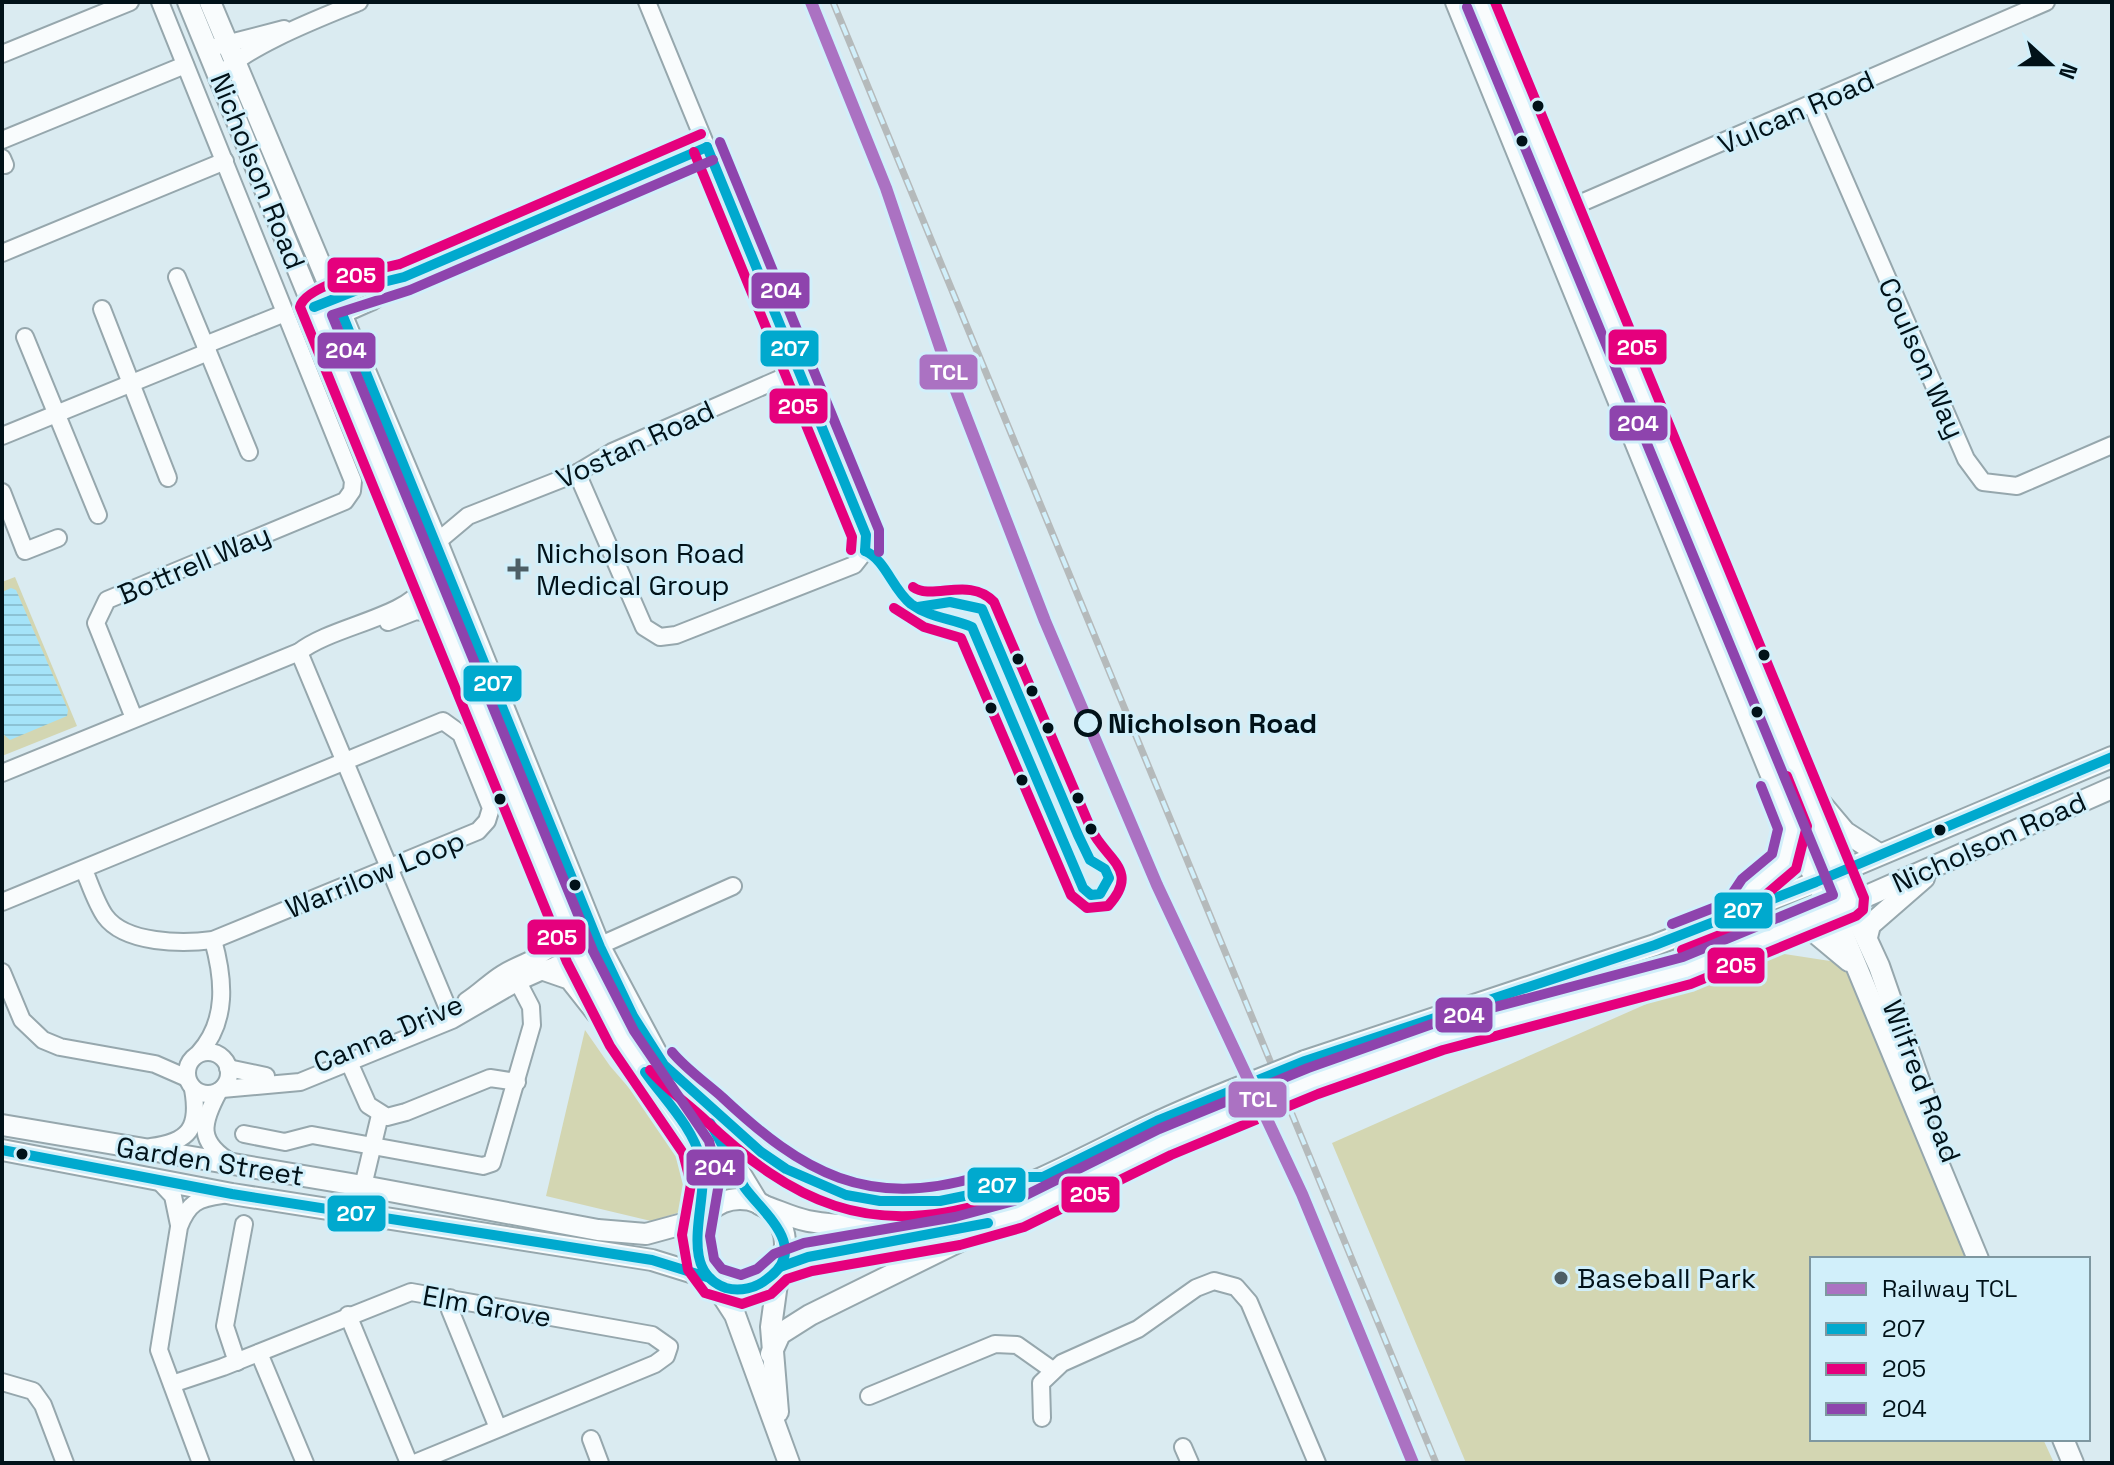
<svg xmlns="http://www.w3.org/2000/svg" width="2114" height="1465" font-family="'Space Grotesk',sans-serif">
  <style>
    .park { fill: #d3d6b2 }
    .water { fill: url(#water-rules) }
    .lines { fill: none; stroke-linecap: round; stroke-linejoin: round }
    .minor-casing { stroke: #96a7ad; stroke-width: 20 }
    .major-casing { stroke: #96a7ad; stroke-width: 24 }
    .minor { stroke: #f9fcfd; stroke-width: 16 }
    .major { stroke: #f9fcfd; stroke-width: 20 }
    .rail-casing { stroke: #b5babb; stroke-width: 7 }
    .rail { stroke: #d1effa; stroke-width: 4; stroke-dasharray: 12; stroke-linecap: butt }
    .major-bridge-casing { stroke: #96a7ad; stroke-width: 24; stroke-linecap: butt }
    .major-bridge { stroke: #f9fcfd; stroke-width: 20 }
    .bus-1-casing { stroke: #d1effa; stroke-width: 16 }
    .bus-2-casing { stroke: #d1effa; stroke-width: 16 }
    .bus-3-casing { stroke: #d1effa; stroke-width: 16 }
    .bus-1 { stroke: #00a9ce; stroke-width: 10 }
    .bus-2 { stroke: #e5007d; stroke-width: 10 }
    .bus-3 { stroke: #8e44ad; stroke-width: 10 }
    .rail-1-casing { stroke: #d1effa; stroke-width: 18 }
    .rail-1 { stroke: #ab72c2; stroke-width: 12 }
    .bus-dot { fill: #011219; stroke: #d1effa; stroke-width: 3 }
    .poi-dot { fill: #4d5e65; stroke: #d1effa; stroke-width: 3 }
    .stop-dot { fill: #d1effa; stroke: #011219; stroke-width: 4 }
    .labels { text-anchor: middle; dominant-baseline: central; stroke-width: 6; stroke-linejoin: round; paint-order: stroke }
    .street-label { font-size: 28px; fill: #011219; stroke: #d1effa }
    .poi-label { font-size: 28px; fill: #011219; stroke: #d1effa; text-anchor: start }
    .stop-label { font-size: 28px; font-weight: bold; fill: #011219; stroke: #d1effa; text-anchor: start }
    .line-badge { stroke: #d1effa; stroke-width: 3 }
    .badge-label { font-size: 22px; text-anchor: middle; font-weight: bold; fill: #fff }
  </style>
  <defs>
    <pattern id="water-rules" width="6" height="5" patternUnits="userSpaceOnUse" patternTransform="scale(2)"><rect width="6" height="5" fill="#a5e3f8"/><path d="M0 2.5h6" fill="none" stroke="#8cc2d4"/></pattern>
  </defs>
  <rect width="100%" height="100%" fill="#daebf1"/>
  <g class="park">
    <polygon points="15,577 77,726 2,756 2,582"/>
    <polygon points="1778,953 1843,963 1968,1259 1812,1259 1812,1439 2043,1439 2054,1463 1466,1463 1332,1143 1660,998"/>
    <polygon points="585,1030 610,1066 688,1156 694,1183 687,1210 651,1221 546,1196"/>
  </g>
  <polygon class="water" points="11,588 16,590 68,710 67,716 10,740 2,733 2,592"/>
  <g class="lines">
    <g class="minor-casing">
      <g id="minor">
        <polyline points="218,46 284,29"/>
        <polyline points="2,54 130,2"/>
        <path d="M 220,78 C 235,50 327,15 359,2"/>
        <polyline points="1812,105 1966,459 1983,482 2017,486 2112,445"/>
        <polyline points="2,140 185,65"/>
        <polyline points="2,158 5,165"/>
        <polyline points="1544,219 2046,2"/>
        <polyline points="2,253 225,161"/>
        <polyline points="314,307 367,286 404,277 707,147"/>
        <polyline points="102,309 168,478"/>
        <polyline points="321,324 373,301 400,281"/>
        <polyline points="25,337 98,515"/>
        <polyline points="205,345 285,313"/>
        <polyline points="208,352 249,452"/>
        <polyline points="2,436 208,352 177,277"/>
        <polyline points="577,473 644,627 660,637 676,635 854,565 865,551 866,535 647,2"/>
        <polyline points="2,492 25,551 58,538"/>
        <polyline points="437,542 468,516 577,473 612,452 800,370"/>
        <polyline points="388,622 416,611 437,614"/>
        <polyline points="299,652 449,1011"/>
        <polyline points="134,718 96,623 107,600 345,501 352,491 353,481 160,2"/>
        <path d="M 2,773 L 299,652 C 332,626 405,618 425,586"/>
        <path d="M 2,902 L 443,721 L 461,734 L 491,808 L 487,821 L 478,831 L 213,940 C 183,944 125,944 105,916 C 96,903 90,884 84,870"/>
        <polyline points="2,972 22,1020 43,1040 60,1047 155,1064 187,1078"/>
        <path d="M 466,1001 C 479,993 489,982 502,974 C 529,957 559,957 565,919"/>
        <circle cx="208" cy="1073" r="21"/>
        <path d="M 199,1053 C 228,1021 224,979 213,940"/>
        <polyline points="349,1062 368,1105 387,1117 406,1112 490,1078 517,1082"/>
        <polyline points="228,1068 266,1076"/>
        <polyline points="222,1089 300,1082 452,1020 518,982 733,886"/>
        <path d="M 219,1091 C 201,1124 197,1142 232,1163"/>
        <polyline points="244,1134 285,1142 312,1135 483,1166 492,1163 532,1025 531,1007 518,982"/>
        <path d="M 151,1147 C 189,1142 200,1128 193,1089"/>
        <polyline points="158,1180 173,1196 179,1225"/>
        <polyline points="363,1186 380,1115"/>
        <polyline points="450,1298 450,1310 498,1428"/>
        <polyline points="348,1315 409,1463"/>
        <polyline points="259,1353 305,1463"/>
        <polyline points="237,1362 225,1326 244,1224"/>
        <polyline points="2,1382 33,1391 43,1405 65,1463"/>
        <polyline points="172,1384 223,1367 411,1292 652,1335 669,1347 666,1356 655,1364 415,1463"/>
        <polyline points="869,1396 995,1344 1017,1345 1051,1369"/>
        <polyline points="1042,1418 1041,1383 1062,1363 1138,1329 1196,1288 1214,1281 1236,1287 1249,1302 1317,1463"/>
        <polyline points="591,1439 600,1463"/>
        <polyline points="1183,1447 1190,1463"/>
        <path d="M 201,1463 L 159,1350 L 179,1227 C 188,1203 198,1198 222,1195"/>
      </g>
    </g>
    <g class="major-casing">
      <g id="major">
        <polyline points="188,2 580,957 622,1038 696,1147 705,1183 702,1217"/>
        <polyline points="210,2 437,542 600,947 658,1056 704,1114 758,1203"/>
        <polyline points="1456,2 1804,856 1843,934 1978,1259"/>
        <polyline points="1480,2 1836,873 1879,966 1924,1095"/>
        <polyline points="1807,787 1845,832 1879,854"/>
        <polyline points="1735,914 1752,889 1784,862 1793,828"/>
        <polyline points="1789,929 1813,931 1849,961"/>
        <polyline points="1867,937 1870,925 1924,878"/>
        <polyline points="544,970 570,979 596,1012"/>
        <polyline points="1305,1061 1655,945 1816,882 2112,757"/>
        <polyline points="1313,1081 1439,1037 1687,970 1851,903 2112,788"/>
        <path d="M 703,1099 C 723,1116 741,1137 762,1153 C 824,1201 912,1217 985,1189"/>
        <polyline points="2,1125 363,1186 598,1230 646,1234 701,1219"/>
        <polyline points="2,1150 232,1194 652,1260 710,1278"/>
        <circle cx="740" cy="1244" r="45"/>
        <path d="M 761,1205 C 777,1210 792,1218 808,1221 C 926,1243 1030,1184 1132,1134 C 1169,1116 1207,1100 1245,1085"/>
        <polyline points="780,1267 808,1257 958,1231 1019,1214 1165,1142 1252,1104"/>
        <polyline points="713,1281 735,1315 789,1463"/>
        <polyline points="771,1354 780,1334 810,1315 970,1236"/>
        <polyline points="778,1412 771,1327 779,1269"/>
        <polyline points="2063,1439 2073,1463"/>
      </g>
    </g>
    <use href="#minor" class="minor"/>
    <use href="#major" class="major"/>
    <g class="rail-casing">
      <polyline id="rail" points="833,2 1436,1463"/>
    </g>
    <use href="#rail" class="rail"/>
    <g class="major-bridge-casing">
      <g id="major-bridge">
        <polyline points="1245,1085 1305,1061"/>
        <polyline points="1252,1104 1313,1081"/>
      </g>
    </g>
    <use href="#major-bridge" class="major-bridge"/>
    <g class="bus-1-casing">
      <g id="bus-1">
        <polyline points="707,147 866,535 865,551"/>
        <polyline points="314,307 367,286 404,277 707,147"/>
        <polyline points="342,314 600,947 633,1016 664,1065 761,1152 786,1169 846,1195 880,1201 940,1201 974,1194 1018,1177 1043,1177 1157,1121 1305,1061 1655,945 1816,882 2112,757"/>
        <path d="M 865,551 C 886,560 892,589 911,604 C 930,618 951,618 972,627 L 1083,888 L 1091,895 L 1100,894 L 1109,878 L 1105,869 L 1090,860 L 1078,835 L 982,609 L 950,602 L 918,607"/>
        <path d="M 645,1072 C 664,1099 693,1127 701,1160 C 711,1198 674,1270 726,1288 C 740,1292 756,1288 767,1279 C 811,1248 763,1213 745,1188 C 732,1167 723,1144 710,1123"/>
        <polyline points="2,1150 232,1194 652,1260 710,1278"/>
        <polyline points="780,1267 808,1257 988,1223"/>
      </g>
    </g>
    <g class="bus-2-casing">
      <g id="bus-2">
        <path d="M 701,134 L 400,264 C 378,269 305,285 300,307 L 567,962 L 610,1046 L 683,1153 L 691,1184 L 682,1235 L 688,1270 L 705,1293 L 742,1304 L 771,1294 L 787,1279 L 812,1271 L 960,1245 L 1024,1227 L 1171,1155 L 1318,1094 L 1443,1050 L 1691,984 L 1856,916 L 1863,910 L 1864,898 L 1495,2"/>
        <polyline points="694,152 852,537 851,550"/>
        <path d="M 894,608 L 924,627 L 961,638 L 1071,895 L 1087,908 L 1108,906 C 1141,870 1106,860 1091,829 L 994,602 C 970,576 932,601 913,587"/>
        <polyline points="1682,950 1743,926 1762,898 1796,869 1807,826 1787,776"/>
        <path d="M 650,1070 C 666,1089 687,1103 705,1120 C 792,1202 869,1239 989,1202"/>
      </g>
    </g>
    <g class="bus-3-casing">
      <g id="bus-3">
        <polyline points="720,142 879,530 879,552"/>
        <polyline points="713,160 410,290 332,315 593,951 634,1031 709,1141 719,1183 710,1236 714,1259 722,1269 741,1275 757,1269 774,1254 804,1243 955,1217 1014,1201 1159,1129 1308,1068 1435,1023 1683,957 1833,895 1467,7"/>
        <polyline points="1672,924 1726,903 1742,879 1772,854 1778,829 1761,786"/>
        <path d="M 672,1052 C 686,1069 705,1082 722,1097 C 803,1173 867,1210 981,1176"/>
      </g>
    </g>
    <use href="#bus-1" class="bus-1"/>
    <use href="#bus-2" class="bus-2"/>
    <use href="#bus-3" class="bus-3"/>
    <g class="rail-1-casing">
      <polyline id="rail-1" points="811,2 886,188 946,365 1045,621 1157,885 1302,1194 1413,1463"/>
    </g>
    <use href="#rail-1" class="rail-1"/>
  </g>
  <g class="bus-dot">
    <circle cx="1538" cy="106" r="7"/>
    <circle cx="1522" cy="141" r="7"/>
    <circle cx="1764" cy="655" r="7"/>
    <circle cx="1018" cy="659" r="7"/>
    <circle cx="1032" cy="691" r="7"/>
    <circle cx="991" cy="708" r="7"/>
    <circle cx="1757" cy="712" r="7"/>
    <circle cx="1048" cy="728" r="7"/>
    <circle cx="1022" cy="780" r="7"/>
    <circle cx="1078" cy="798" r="7"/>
    <circle cx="500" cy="799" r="7"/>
    <circle cx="1091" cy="829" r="7"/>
    <circle cx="1940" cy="830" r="7"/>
    <circle cx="575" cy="885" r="7"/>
    <circle cx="22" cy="1154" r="7"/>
  </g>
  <g class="poi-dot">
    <path d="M514 557h8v8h8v8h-8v8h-8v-8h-8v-8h8z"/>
    <circle cx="1561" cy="1278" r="8"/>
  </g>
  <circle class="stop-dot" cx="1088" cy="723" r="12"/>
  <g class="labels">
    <g class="street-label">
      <text transform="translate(1796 112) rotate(-24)">Vulcan Road</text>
      <text transform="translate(258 171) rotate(68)">Nicholson Road</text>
      <text transform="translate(1922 358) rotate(66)">Coulson Way</text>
      <text transform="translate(635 444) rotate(-25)">Vostan Road</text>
      <text transform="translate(194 564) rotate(-23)">Bottrell Way</text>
      <text transform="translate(1989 842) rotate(-24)">Nicholson Road</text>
      <text transform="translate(375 874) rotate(-22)">Warrilow Loop</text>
      <text transform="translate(388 1033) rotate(-23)">Canna Drive</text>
      <text transform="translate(1922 1081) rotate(69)">Wilfred Road</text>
      <text transform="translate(210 1161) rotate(9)">Garden Street</text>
      <text transform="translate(487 1306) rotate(10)">Elm Grove</text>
    </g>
    <g class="poi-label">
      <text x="536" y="553">Nicholson Road<tspan x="536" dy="32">Medical Group</tspan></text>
      <text x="1577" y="1278">Baseball Park</text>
    </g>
    <g class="stop-label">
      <text x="1108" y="723">Nicholson Road</text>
    </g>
  </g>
  <g class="line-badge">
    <rect x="326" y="256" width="60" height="38" rx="8" fill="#e5007d"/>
    <rect x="750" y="271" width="61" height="39" rx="8" fill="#8e44ad"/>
    <rect x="1607" y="328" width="61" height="38" rx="8" fill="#e5007d"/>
    <rect x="759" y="329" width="61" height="39" rx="8" fill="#00a9ce"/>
    <rect x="316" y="331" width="61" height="39" rx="8" fill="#8e44ad"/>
    <rect x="918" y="353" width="61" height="38" rx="8" fill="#ab72c2"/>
    <rect x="768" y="387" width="61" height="38" rx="8" fill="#e5007d"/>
    <rect x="1608" y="404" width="61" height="38" rx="8" fill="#8e44ad"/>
    <rect x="462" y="664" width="61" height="39" rx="8" fill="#00a9ce"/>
    <rect x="1713" y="891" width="61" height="39" rx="8" fill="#00a9ce"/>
    <rect x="526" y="918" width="61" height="38" rx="8" fill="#e5007d"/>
    <rect x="1706" y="946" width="60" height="39" rx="8" fill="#e5007d"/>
    <rect x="1434" y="996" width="60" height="38" rx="8" fill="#8e44ad"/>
    <rect x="1227" y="1080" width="61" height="39" rx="8" fill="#ab72c2"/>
    <rect x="685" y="1148" width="61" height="39" rx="8" fill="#8e44ad"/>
    <rect x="966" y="1166" width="61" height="38" rx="8" fill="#00a9ce"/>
    <rect x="1060" y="1175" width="61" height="39" rx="8" fill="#e5007d"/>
    <rect x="326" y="1194" width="61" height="39" rx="8" fill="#00a9ce"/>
  </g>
  <g class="badge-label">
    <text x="356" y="283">205</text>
    <text x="781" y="298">204</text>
    <text x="1637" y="355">205</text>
    <text x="790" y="356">207</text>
    <text x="346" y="358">204</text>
    <text x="949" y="380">TCL</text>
    <text x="798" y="414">205</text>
    <text x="1638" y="431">204</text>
    <text x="493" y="691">207</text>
    <text x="1743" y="918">207</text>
    <text x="557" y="945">205</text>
    <text x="1736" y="973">205</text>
    <text x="1464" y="1023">204</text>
    <text x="1258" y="1107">TCL</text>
    <text x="715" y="1175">204</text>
    <text x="997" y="1193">207</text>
    <text x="1090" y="1202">205</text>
    <text x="356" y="1221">207</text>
  </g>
  <rect width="2114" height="1465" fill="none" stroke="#011219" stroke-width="8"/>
  <rect x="1810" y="1257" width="280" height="184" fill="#d1effa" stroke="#7e97a0" stroke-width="2"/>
  <rect x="1826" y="1283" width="40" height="12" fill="#ab72c2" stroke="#7e97a0" stroke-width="2"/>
  <text x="1882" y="1297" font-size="24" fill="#011219">Railway TCL</text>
  <rect x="1826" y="1323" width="40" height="12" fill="#00a9ce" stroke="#7e97a0" stroke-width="2"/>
  <text x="1882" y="1337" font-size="24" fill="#011219">207</text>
  <rect x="1826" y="1363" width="40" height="12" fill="#e5007d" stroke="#7e97a0" stroke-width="2"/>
  <text x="1882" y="1377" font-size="24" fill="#011219">205</text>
  <rect x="1826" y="1403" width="40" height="12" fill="#8e44ad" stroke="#7e97a0" stroke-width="2"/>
  <text x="1882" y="1417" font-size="24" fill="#011219">204</text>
  <g transform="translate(2050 64) rotate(111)" stroke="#d1effa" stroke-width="6" paint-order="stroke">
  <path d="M0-6L14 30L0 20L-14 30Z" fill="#011219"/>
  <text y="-12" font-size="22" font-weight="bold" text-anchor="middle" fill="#011219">N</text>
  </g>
</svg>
